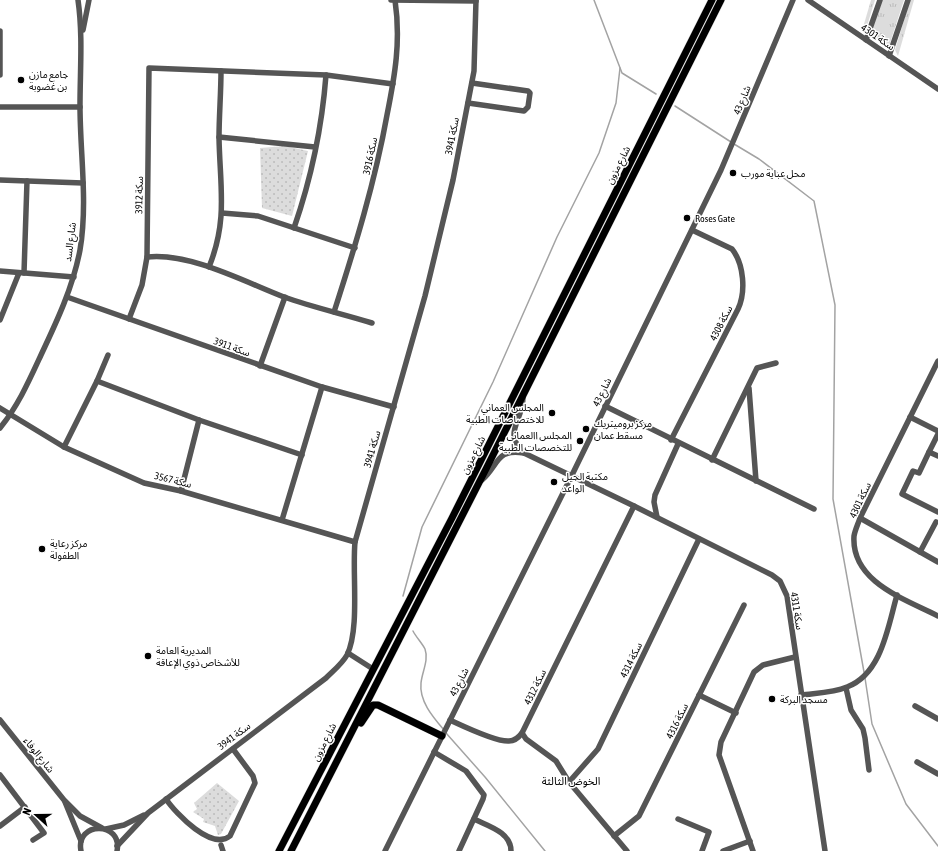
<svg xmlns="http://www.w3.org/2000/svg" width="938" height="851" font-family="'Asap Condensed','Noto Sans Arabic',sans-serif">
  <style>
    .grass { fill: url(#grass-tufts) }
    .park { fill: url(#park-dots) }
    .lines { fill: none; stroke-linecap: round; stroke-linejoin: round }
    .stream { stroke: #a3a3a3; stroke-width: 1.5 }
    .major-casing { stroke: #dbdbdb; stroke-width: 8 }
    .minor { stroke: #555; stroke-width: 5.5 }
    .major { stroke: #000; stroke-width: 7 }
    .poi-dot { fill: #000; stroke: #fff; stroke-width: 1.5 }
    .labels { text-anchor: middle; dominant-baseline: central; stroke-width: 3; stroke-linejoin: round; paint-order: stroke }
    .street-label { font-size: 10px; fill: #000; stroke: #fff }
    .poi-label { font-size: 10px; fill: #000; stroke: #fff; text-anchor: start }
    .neighbourhood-label { font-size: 11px; fill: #000; stroke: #fff }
  </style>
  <defs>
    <pattern id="grass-tufts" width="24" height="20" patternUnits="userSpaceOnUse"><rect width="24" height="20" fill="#dcdcdc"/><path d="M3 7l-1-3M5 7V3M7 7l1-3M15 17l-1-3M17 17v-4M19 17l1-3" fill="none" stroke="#bbb"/></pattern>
    <pattern id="park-dots" width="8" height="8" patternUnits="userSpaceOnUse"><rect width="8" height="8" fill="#dcdcdc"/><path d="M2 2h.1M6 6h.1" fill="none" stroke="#bbb" stroke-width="1.8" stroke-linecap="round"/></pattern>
  </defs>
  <rect width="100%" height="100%" fill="#fff"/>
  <g class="grass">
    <polygon points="871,0 875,0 866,29 862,31"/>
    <polygon points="882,0 904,0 889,46 882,45 871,34"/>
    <polygon points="910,0 914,0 898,56 895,50"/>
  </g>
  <g class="park">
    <polygon points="285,146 308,151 292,216 262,208 260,148"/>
    <polygon points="217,783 239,801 221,834 218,835 215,826 203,822 204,819 193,812 197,809 194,803"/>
  </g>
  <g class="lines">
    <g class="stream">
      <polyline points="594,0 622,73 656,94"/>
      <polyline points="675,106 731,142"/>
      <polyline points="734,144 759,159 814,201 835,305 833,499 864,672"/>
      <polyline points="403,596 422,527 493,382 557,237 599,153 616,103 620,68"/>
      <path d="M 413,631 C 416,637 422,643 425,649 C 429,660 422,672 421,683 C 419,701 433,717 444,730"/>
      <polyline points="865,678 872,724 906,804 938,846"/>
      <polyline points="446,733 485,777 545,851"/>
    </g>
    <g class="major-casing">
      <g id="major">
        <polyline points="361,723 373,705 378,705 442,736"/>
        <polyline points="279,851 452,518 712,0"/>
        <polyline points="291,851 487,467 721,0"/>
      </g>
    </g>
    <g class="minor">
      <polyline points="391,0 476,1"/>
      <polyline points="808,0 938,89"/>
      <polyline points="83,30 89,0"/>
      <polyline points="0,31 0,75"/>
      <polyline points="866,40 880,0"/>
      <polyline points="889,56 908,0"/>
      <polyline points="468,103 524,111 528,107 530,93 528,91 472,83"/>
      <polyline points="0,107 80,107"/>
      <polyline points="219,137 315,147"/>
      <polyline points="0,180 83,183"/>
      <polyline points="222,213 258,216 355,248"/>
      <path d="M 294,228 C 311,179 322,127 326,75"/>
      <path d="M 147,257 C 189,252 245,282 284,297 C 312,307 343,314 372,323"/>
      <path d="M 209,267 C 228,220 220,187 219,138 C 219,116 221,93 221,71"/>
      <polyline points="0,271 74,277"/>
      <polyline points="24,273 27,181"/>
      <polyline points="67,297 322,387 394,407"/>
      <path d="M 334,312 C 355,247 375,182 387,115 C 395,75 401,41 395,0"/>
      <polyline points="129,319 142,285 147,257 149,68 326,75 393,84"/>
      <polyline points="0,320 19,273"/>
      <path d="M 938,361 L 860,518 C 858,524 855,530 854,536 C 851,582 905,599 938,616"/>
      <polyline points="260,366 285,297"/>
      <polyline points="97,381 199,420 302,455"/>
      <polyline points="749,388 756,481"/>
      <path d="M 523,397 C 523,422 502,432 524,453"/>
      <polyline points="605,406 814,509"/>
      <polyline points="0,408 64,447 144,483 181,491 355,542"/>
      <polyline points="910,417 938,431"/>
      <path d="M 0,428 C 18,406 29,381 41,355 C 57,321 73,287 80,250 C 88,203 80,153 80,106 C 80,70 83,35 78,0"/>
      <polyline points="938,434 929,452 938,456"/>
      <path d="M 671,440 L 738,309 C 746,292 744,264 732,249 L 692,230"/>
      <polyline points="64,447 97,381 108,355"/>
      <polyline points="929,452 919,473 913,471 902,494 938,512"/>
      <polyline points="712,460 757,368 776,363"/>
      <path d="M 482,480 C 499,465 496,448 524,453 L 634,506 L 772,575 L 780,581 L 787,596 L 825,851"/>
      <polyline points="181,491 199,420"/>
      <polyline points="657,517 654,502 655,495 678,444"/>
      <polyline points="860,518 938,562"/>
      <polyline points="282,520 322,387"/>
      <polyline points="920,552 936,522"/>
      <polyline points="348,653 373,669"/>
      <polyline points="846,688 851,710 863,729 865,738 869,770"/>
      <polyline points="699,695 736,713"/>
      <path d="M 801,695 C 815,693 833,693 847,687 C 882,674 888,626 897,595"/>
      <polyline points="915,706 938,719"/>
      <polyline points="0,720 64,800 80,816 102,828"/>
      <path d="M 450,720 C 463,726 496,742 509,741 C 514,741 519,737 522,733 L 634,506"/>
      <polyline points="522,733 526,739 556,761 569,782 627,851"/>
      <polyline points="434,752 466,771 484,795 483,799 459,851"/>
      <polyline points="917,762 938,774"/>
      <polyline points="0,775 44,833 33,840"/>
      <polyline points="569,782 598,749 699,539"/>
      <path d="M 166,799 C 176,814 212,851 230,836 L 255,783 L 253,776 L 233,749"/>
      <polyline points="65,802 81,841"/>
      <path d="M 474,819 C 488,826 511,832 511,851"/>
      <polyline points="678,819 709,832 702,851"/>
      <polyline points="0,826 25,807"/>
      <polyline points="106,829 124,825 144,815"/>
      <polyline points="614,836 639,816 744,605"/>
      <polyline points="221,845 223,851"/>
      <path d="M 117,846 L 148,813 L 326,678 C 333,671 342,664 347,655 C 360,629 352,573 355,542 L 425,296 L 453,180 L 474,71 L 476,0"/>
      <path d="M 81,851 C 75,821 123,821 117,851"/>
      <polyline points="385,851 572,475 721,170 793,0"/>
      <polyline points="723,851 750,841"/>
      <polyline points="753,851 719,755 721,742 754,672 763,665 795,657"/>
    </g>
    <use href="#major" class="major"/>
  </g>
  <g class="poi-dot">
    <circle cx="21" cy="80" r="4"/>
    <circle cx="733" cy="173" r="4"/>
    <circle cx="687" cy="218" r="4"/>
    <circle cx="552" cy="413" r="4"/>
    <circle cx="586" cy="429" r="4"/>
    <circle cx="580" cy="441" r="4"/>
    <circle cx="554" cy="482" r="4"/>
    <circle cx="42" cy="549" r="4"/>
    <circle cx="148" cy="656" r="4"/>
    <circle cx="772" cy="699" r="4"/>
  </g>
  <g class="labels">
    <g class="street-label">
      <text transform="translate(878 37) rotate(34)">سكة 4301</text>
      <text transform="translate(742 100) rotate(-68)">شارع 43</text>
      <text transform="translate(452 136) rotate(-79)">سكة 3941</text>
      <text transform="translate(370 156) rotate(-78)">سكة 3916</text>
      <text transform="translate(618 165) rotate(-63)">شارع مزون</text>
      <text transform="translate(139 195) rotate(-89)">سكة 3912</text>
      <text transform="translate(70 242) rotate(-83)">شارع السد</text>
      <text transform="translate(721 323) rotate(-63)">سكة 4308</text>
      <text transform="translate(232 347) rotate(20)">سكة 3911</text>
      <text transform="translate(602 392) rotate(-64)">شارع 43</text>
      <text transform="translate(372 449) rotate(-74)">سكة 3941</text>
      <text transform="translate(473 455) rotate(-63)">شارع مزون</text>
      <text transform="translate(173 480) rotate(14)">سكة 3567</text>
      <text transform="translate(860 500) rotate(-65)">سكة 4301</text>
      <text transform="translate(797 611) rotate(81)">سكة 4311</text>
      <text transform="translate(631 660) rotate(-64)">سكة 4314</text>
      <text transform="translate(459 682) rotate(-63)">شارع 43</text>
      <text transform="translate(535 687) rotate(-64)">سكة 4312</text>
      <text transform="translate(677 721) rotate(-64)">سكة 4316</text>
      <text transform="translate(234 736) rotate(-37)">سكة 3941</text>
      <text transform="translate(324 742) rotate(-63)">شارع مزون</text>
      <text transform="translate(39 755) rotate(51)">شارع الوفاء</text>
    </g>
    <g class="poi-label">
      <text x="29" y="74">جامع مازن<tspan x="29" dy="12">بن غضوبة</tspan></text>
      <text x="741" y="173">محل عباية مورب</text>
      <text x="695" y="218">Roses Gate</text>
      <text x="544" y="407" text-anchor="end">المجلس العماني<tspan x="544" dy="12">للاختصاصات الطبية</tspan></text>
      <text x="594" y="423">مركز بروميتريك<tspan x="594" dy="12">مسقط عمان</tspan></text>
      <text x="572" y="435" text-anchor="end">المجلس االعمانى<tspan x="572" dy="12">للتخصصات الطبية</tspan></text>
      <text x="562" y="476">مكتبة الجيل<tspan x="562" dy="12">الواعد</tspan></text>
      <text x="50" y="543">مركز رعاية<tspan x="50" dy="12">الطفولة</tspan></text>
      <text x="156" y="650">المديرية العامة<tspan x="156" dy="12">للأشخاص ذوي الإعاقة</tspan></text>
      <text x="780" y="699">مسجد البركة</text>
    </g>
    <g class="neighbourhood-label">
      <text x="571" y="781">الخوض الثالثة</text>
    </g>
  </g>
  <g transform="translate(36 815) rotate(291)" stroke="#ffffff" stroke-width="3" paint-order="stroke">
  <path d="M0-3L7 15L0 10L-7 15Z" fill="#000000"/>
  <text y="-6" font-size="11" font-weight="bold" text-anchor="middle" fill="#000000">N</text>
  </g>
</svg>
